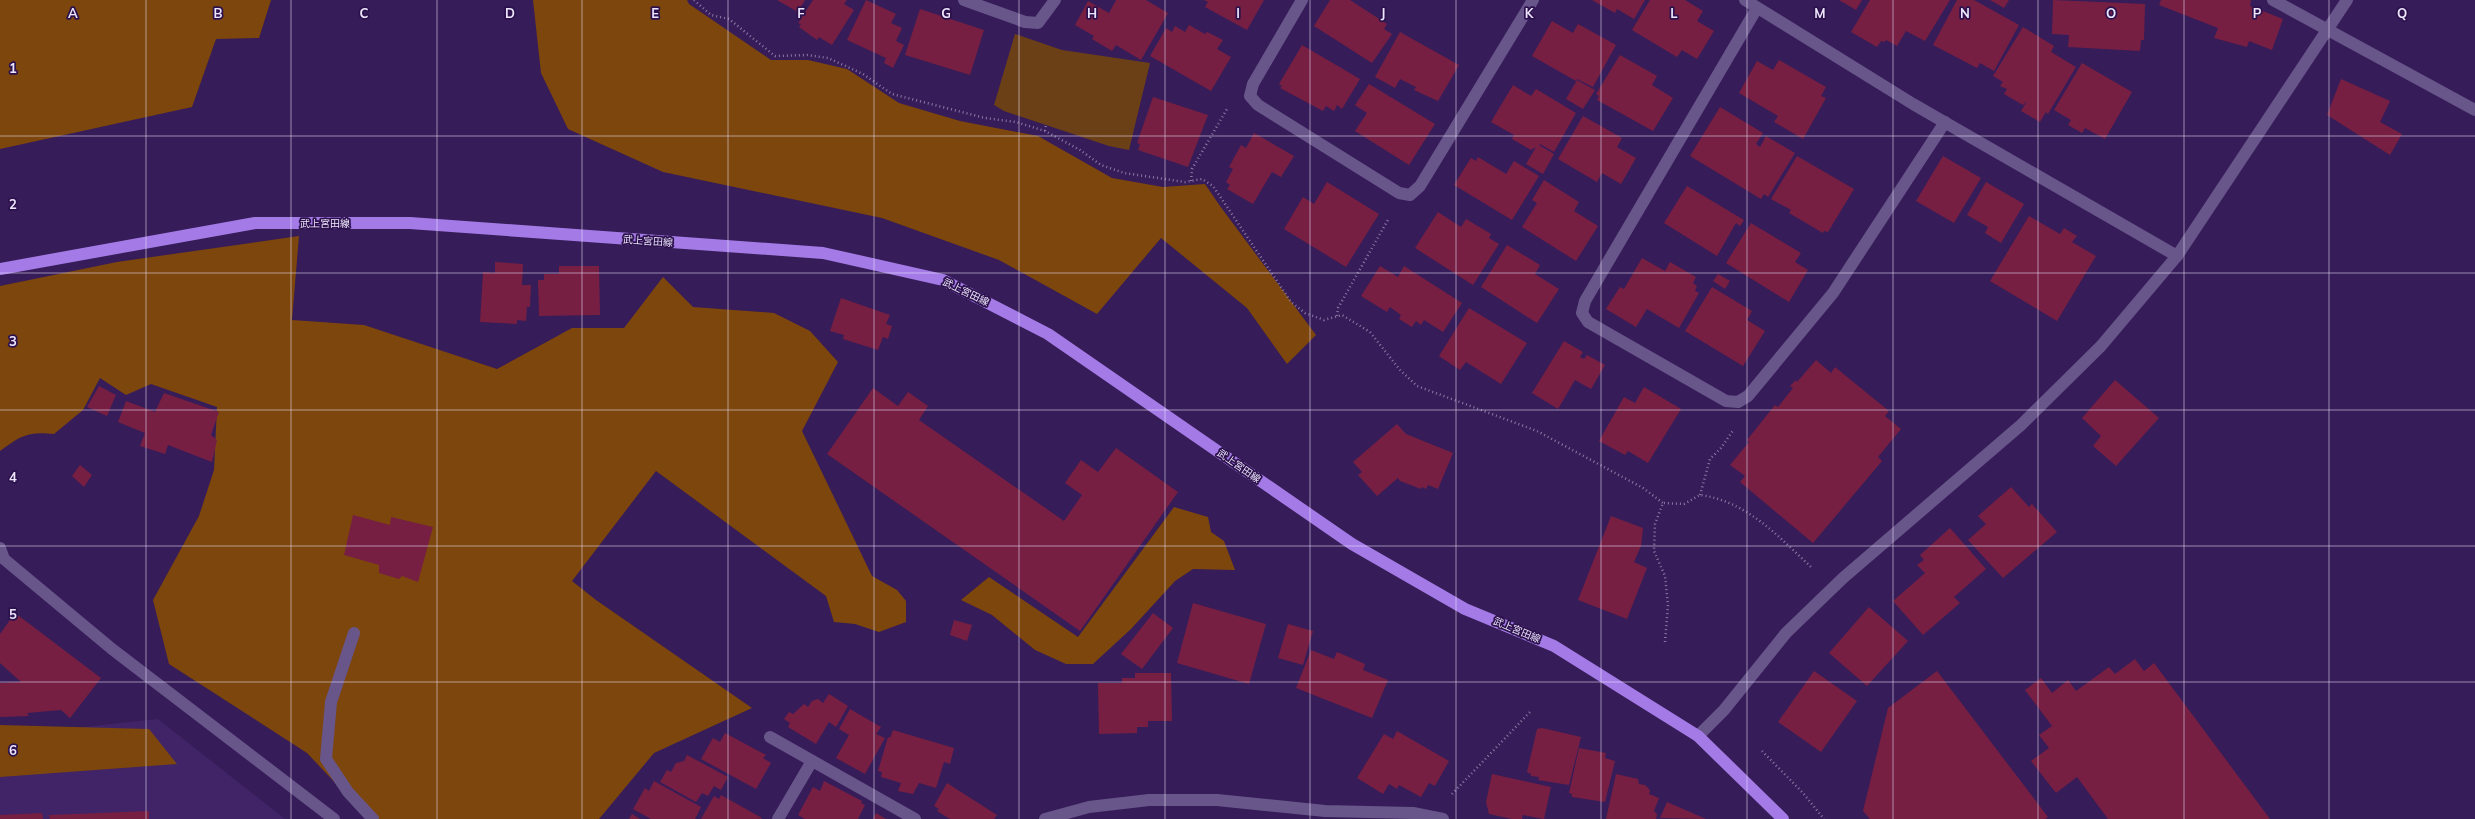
<svg xmlns="http://www.w3.org/2000/svg" width="2475" height="819" font-family="Mulish,'Noto Sans JP',sans-serif">
  <style>
    .built { fill: #402467 }
    .green { fill: #6c4017 }
    .forest { fill: #7d460c }
    .building { fill: #761f43 }
    .lines { fill: none; stroke-linecap: round; stroke-linejoin: round }
    .path { stroke: #8b7aa4; stroke-width: 2.5; stroke-dasharray: 1 3; stroke-linecap: butt }
    .minor { stroke: #68568a; stroke-width: 12 }
    .major { stroke: #a47be6; stroke-width: 12 }
    .grid { fill: none; stroke: #ede6fd; stroke-width: 1; stroke-opacity: 0.55 }
    .labels { text-anchor: middle; dominant-baseline: central; stroke-width: 3.5; stroke-linejoin: round; paint-order: stroke }
    .street-label { font-size: 10px; fill: #ede6fd; stroke: #2c114d }
    .grid-label { font-size: 13px; text-anchor: middle; font-weight: bold; fill: #ede6fd; stroke: #2c114d; stroke-width: 3.5; stroke-linejoin: round; paint-order: stroke }
  </style>
  <rect width="100%" height="100%" fill="#361c58"/>
  <polygon class="built" points="158,719 285,819 0,819 0,731 37,732"/>
  <polygon class="green" points="1015,34 1062,50 1150,63 1129,150 1109,146 1004,111 994,105"/>
  <g class="forest">
    <polygon points="0,0 271,0 259,38 216,39 192,107 0,149"/>
    <polygon points="533,0 687,0 689,4 771,60 808,60 847,69 899,103 960,121 1038,136 1112,178 1163,187 1205,184 1220,206 1316,335 1287,364 1247,308 1161,238 1097,314 999,260 882,218 663,172 568,129 541,73"/>
    <path d="M 299,236 L 292,320 L 364,325 L 497,369 L 572,328 L 624,328 L 663,277 L 693,307 L 774,313 L 810,331 L 838,362 L 802,431 L 872,576 L 897,590 L 906,601 L 906,622 L 879,632 L 855,624 L 834,622 L 826,596 L 656,471 L 572,581 L 596,600 L 752,708 L 654,753 L 599,819 L 375,819 L 359,808 L 307,753 L 169,664 L 153,600 L 199,516 L 214,470 L 217,407 L 151,384 L 126,395 L 100,378 L 83,410 L 54,434 C 28,431 20,436 0,451 L 0,286 L 117,262 Z"/>
    <polygon points="1174,507 1208,517 1211,532 1224,541 1235,570 1193,569 1175,581 1131,629 1093,664 1066,664 1035,650 992,615 961,600 989,577 1078,637"/>
    <polygon points="0,725 149,729 177,764 0,777"/>
  </g>
  <g class="building">
    <polygon points="777,0 805,0 798,12"/>
    <polygon points="813,0 847,0 844,4 854,10 832,45 819,37 817,40 799,27 801,24 798,23"/>
    <polygon points="866,0 896,14 891,23 902,28 896,41 904,45 893,68 884,63 886,58 847,40"/>
    <polygon points="1116,0 1146,0 1168,13 1141,60 1116,45 1112,51 1092,39 1094,36 1075,25 1088,1 1109,13"/>
    <polygon points="1204,0 1264,0 1247,30 1205,7 1208,2"/>
    <polygon points="1330,0 1350,0 1387,24 1384,29 1392,34 1372,63 1314,26"/>
    <polygon points="1592,0 1645,0 1634,19 1617,9 1615,13"/>
    <polygon points="1650,0 1685,0 1703,11 1697,21 1714,31 1697,59 1682,50 1677,57 1632,30"/>
    <polygon points="1839,0 1862,0 1856,10"/>
    <polygon points="1870,0 1950,0 1925,41 1906,31 1897,46 1886,40 1884,42 1881,41 1877,47 1851,32"/>
    <polygon points="1957,0 1974,0 2019,25 1994,71 1980,63 1977,68 1933,45"/>
    <polygon points="1990,0 2009,0 2004,8"/>
    <polygon points="2053,0 2145,4 2144,40 2141,40 2140,51 2068,47 2069,35 2052,34"/>
    <polygon points="2161,0 2251,0 2250,6 2283,19 2272,50 2249,41 2247,47 2214,38 2218,28 2159,5"/>
    <polygon points="920,9 984,30 970,75 905,55"/>
    <polygon points="1552,21 1573,33 1578,24 1616,45 1593,87 1577,79 1576,81 1532,56"/>
    <polygon points="1189,25 1205,34 1207,32 1223,40 1217,49 1231,57 1211,91 1150,56 1166,28 1172,32 1175,26 1185,32"/>
    <polygon points="2023,27 2054,46 2051,52 2076,67 2048,114 2046,112 2040,122 2021,111 2027,101 2023,105 2004,94 2007,89 2000,86 2003,82 1993,76"/>
    <polygon points="1400,32 1459,65 1438,101 1414,90 1416,87 1400,79 1395,88 1375,77"/>
    <polygon points="1302,45 1360,79 1342,109 1337,105 1334,111 1326,106 1323,111 1280,88 1282,86 1279,84"/>
    <polygon points="1620,55 1657,76 1652,85 1673,98 1653,131 1597,100 1599,96 1596,94"/>
    <polygon points="1779,60 1826,87 1821,96 1826,98 1803,139 1774,122 1778,116 1739,93 1757,61 1773,70"/>
    <polygon points="2082,63 2132,92 2105,139 2085,128 2082,133 2068,125 2071,120 2054,110"/>
    <polygon points="2341,79 2390,101 2380,122 2402,134 2390,155 2327,115"/>
    <polygon points="1577,80 1595,90 1583,109 1566,99"/>
    <polygon points="1369,84 1435,124 1409,165 1355,131 1367,113 1355,105"/>
    <polygon points="1513,85 1531,96 1536,89 1576,113 1554,152 1540,144 1539,145 1554,154 1543,174 1526,164 1536,147 1531,150 1512,139 1514,135 1491,122"/>
    <polygon points="1153,97 1208,115 1188,167 1138,150 1140,144 1137,143"/>
    <polygon points="1720,107 1763,133 1756,144 1760,147 1766,136 1795,153 1768,197 1764,194 1761,199 1690,156"/>
    <polygon points="1583,116 1622,138 1617,147 1636,158 1621,184 1602,173 1597,182 1558,159"/>
    <polygon points="1254,133 1294,156 1281,177 1272,172 1253,204 1227,189 1230,185 1226,182 1233,169 1229,167 1241,145 1246,148"/>
    <polygon points="1797,156 1854,189 1828,232 1824,231 1823,233 1789,213 1791,210 1771,199"/>
    <polygon points="1943,156 1981,178 1954,223 1916,201"/>
    <polygon points="1478,157 1506,174 1514,161 1539,176 1512,220 1454,185 1471,158 1476,161"/>
    <polygon points="1544,180 1579,202 1574,211 1598,226 1576,261 1522,227 1537,203 1532,200"/>
    <polygon points="1327,182 1379,214 1346,267 1284,229 1303,197 1314,204"/>
    <polygon points="1986,182 2024,204 2001,243 1985,233 1988,227 1967,215"/>
    <polygon points="1687,186 1744,220 1740,226 1736,223 1717,256 1664,223"/>
    <polygon points="1438,212 1461,227 1466,219 1491,234 1489,238 1499,244 1473,285 1415,248"/>
    <polygon points="2029,216 2060,234 2064,228 2077,236 2072,242 2096,256 2057,321 1990,281"/>
    <polygon points="1751,223 1801,253 1795,262 1808,270 1789,302 1726,263"/>
    <polygon points="1507,245 1540,265 1535,274 1559,289 1537,323 1481,287"/>
    <polygon points="1642,258 1665,271 1670,262 1696,277 1693,283 1697,286 1695,291 1699,293 1679,328 1647,309 1636,327 1606,309 1620,287 1624,289"/>
    <polygon points="495,262 523,264 522,285 531,285 530,307 527,307 526,321 517,320 517,324 480,322 483,272 495,273"/>
    <polygon points="559,266 599,266 600,315 539,316 538,280 544,280 544,274 559,274"/>
    <polygon points="1380,266 1398,277 1404,266 1462,303 1443,332 1424,320 1421,325 1416,321 1412,327 1399,319 1401,315 1390,307 1387,312 1361,296"/>
    <polygon points="1718,274 1730,281 1725,289 1713,281"/>
    <polygon points="1712,287 1752,311 1747,320 1765,331 1743,366 1685,331"/>
    <polygon points="841,298 890,315 886,324 892,326 888,339 883,337 878,350 843,339 844,335 830,331"/>
    <polygon points="1469,308 1527,343 1501,384 1466,362 1460,370 1439,356"/>
    <polygon points="1564,341 1583,352 1580,357 1584,359 1587,355 1605,365 1591,389 1575,380 1558,409 1532,393"/>
    <polygon points="1816,360 1831,373 1835,367 1889,411 1885,416 1901,429 1878,457 1882,461 1813,543 1740,482 1745,476 1730,465 1749,442 1747,440 1775,405 1778,407 1793,388 1790,386 1796,380 1797,382"/>
    <polygon points="2115,380 2159,418 2116,466 2093,446 2101,436 2082,418"/>
    <polygon points="99,386 116,395 107,416 87,407"/>
    <polygon points="1644,387 1681,409 1648,463 1628,451 1625,455 1599,441 1624,397 1635,403"/>
    <polygon points="873,388 898,406 908,392 928,406 919,420 1064,521 1082,495 1065,483 1081,460 1098,472 1116,448 1178,492 1080,631 827,454"/>
    <polygon points="164,393 219,412 211,435 217,440 212,462 168,445 165,454 140,446 145,433 118,422 126,401 155,412"/>
    <polygon points="1397,424 1406,434 1453,453 1438,489 1428,485 1426,489 1422,487 1421,489 1400,481 1398,478 1377,496 1358,475 1362,472 1353,462"/>
    <polygon points="80,465 92,475 84,487 72,476"/>
    <polygon points="2011,487 2029,507 2032,504 2057,532 2003,578 1968,540 1986,524 1978,516"/>
    <polygon points="353,515 390,525 391,517 433,527 418,582 402,576 399,579 379,573 379,565 344,555"/>
    <polygon points="1611,516 1643,528 1641,546 1634,562 1647,568 1627,619 1578,600"/>
    <polygon points="1950,528 1986,569 1954,597 1960,603 1923,635 1893,601 1925,573 1917,565 1924,560 1920,555"/>
    <polygon points="1193,603 1266,624 1249,684 1177,663"/>
    <polygon points="1869,607 1908,641 1867,686 1829,653"/>
    <polygon points="15,613 101,678 70,718 61,710 27,713 29,716 0,717 0,683 21,682 0,663 0,634"/>
    <polygon points="1153,613 1173,628 1142,669 1121,654"/>
    <polygon points="954,620 972,625 967,641 950,635"/>
    <polygon points="1288,624 1313,631 1303,665 1278,658"/>
    <polygon points="1311,650 1334,659 1337,652 1365,664 1363,670 1388,680 1372,718 1296,688"/>
    <polygon points="2135,659 2144,671 2154,663 2270,819 2108,819 2077,777 2056,793 2031,761 2049,748 2039,735 2052,726 2025,690 2041,678 2052,693 2068,680 2076,691 2109,667 2115,674"/>
    <polygon points="1814,671 1857,701 1821,752 1778,722"/>
    <polygon points="1937,671 2048,817 2045,819 1870,819 1863,811 1888,708"/>
    <polygon points="1135,673 1171,673 1172,721 1148,721 1148,727 1137,727 1137,733 1099,734 1098,683 1122,683 1122,678 1135,678"/>
    <polygon points="829,694 848,706 836,727 829,722 816,744 788,727 790,723 784,719 789,712 793,714 804,704 808,707 812,701 818,699 823,703"/>
    <polygon points="850,709 881,727 876,734 885,738 865,774 836,758 849,735 839,729"/>
    <polygon points="1542,728 1581,737 1569,785 1538,780 1539,777 1531,776 1531,774 1527,772 1537,729"/>
    <polygon points="893,730 954,748 950,764 944,762 936,788 919,783 913,794 898,791 901,783 881,777 882,772 878,771 888,737 890,738"/>
    <polygon points="1397,731 1449,761 1435,786 1429,783 1421,797 1399,785 1397,789 1389,784 1383,794 1357,778 1384,734 1393,739"/>
    <polygon points="725,733 766,755 763,758 771,763 756,789 701,759 713,738 720,742"/>
    <polygon points="1579,748 1606,753 1605,758 1615,761 1605,802 1572,797 1572,794 1569,793"/>
    <polygon points="687,755 728,777 721,790 714,786 708,796 702,793 696,802 660,782 667,770 671,772 676,763 684,761"/>
    <polygon points="1492,774 1551,787 1544,819 1523,815 1522,819 1512,819 1489,814 1486,802"/>
    <polygon points="1616,774 1638,779 1639,784 1645,785 1650,790 1649,794 1659,798 1654,811 1657,814 1656,819 1606,819"/>
    <polygon points="654,781 701,807 695,819 651,819 633,809 645,788 649,791"/>
    <polygon points="824,781 862,801 861,803 865,805 858,819 805,819 798,815 813,787 820,791"/>
    <polygon points="947,783 997,815 994,819 950,819 937,811 939,809 934,806"/>
    <polygon points="721,795 762,818 761,819 701,819 714,796 719,799"/>
    <polygon points="1667,802 1706,819 1660,818"/>
    <polygon points="149,811 149,819 50,819 49,815"/>
    <polygon points="42,813 43,819 0,819 0,815"/>
    <polygon points="876,813 886,819 873,819"/>
    <polygon points="632,814 640,819 629,819"/>
  </g>
  <g class="lines">
    <g class="path">
      <polyline points="694,0 711,15 729,19 775,56 807,55 828,58 863,74 892,94 985,118 1016,122 1045,131 1080,150 1101,165 1124,173 1185,182 1202,179 1213,186 1291,302 1305,313 1324,320 1342,315 1370,332 1400,370 1417,386 1537,431 1643,488 1663,503"/>
      <polyline points="1045,131 1046,124"/>
      <polyline points="1191,181 1192,169 1227,109"/>
      <polyline points="1337,316 1338,308 1389,218"/>
      <polyline points="1700,495 1710,459 1721,448 1734,429"/>
      <path d="M 1665,642 L 1668,605 L 1665,576 L 1654,551 L 1655,524 L 1663,503 L 1684,504 L 1700,495 C 1747,501 1779,537 1812,568"/>
      <polyline points="1762,751 1803,793 1824,819"/>
      <polyline points="1452,794 1530,712"/>
    </g>
    <g class="minor">
      <polyline points="964,0 1025,22 1038,23 1055,0"/>
      <polyline points="1302,0 1253,84 1250,96 1258,105 1399,193 1410,195 1420,186 1533,0"/>
      <polyline points="1745,0 1913,104 2177,256"/>
      <polyline points="2273,0 2475,110"/>
      <polyline points="1757,8 1585,301 1582,313 1588,322 1726,401 1738,402 1748,396 1833,293 1945,122"/>
      <polyline points="0,548 4,559 112,649 334,819"/>
      <polyline points="354,633 331,702 326,759 348,792 373,819"/>
      <polyline points="1698,736 1724,710 1786,633 1843,578 2021,425 2101,346 2177,256 2347,0"/>
      <polyline points="770,737 915,819"/>
      <polyline points="778,819 812,761"/>
      <polyline points="1045,819 1089,807 1149,800 1217,800 1325,811 1413,813 1443,819"/>
    </g>
    <polyline class="major" points="0,269 255,223 410,223 823,253 943,280 1048,334 1352,544 1465,609 1554,646 1698,736 1783,819"/>
  </g>
  <path class="grid" d="M 146,0 L 146,819M 291,0 L 291,819M 437,0 L 437,819M 582,0 L 582,819M 728,0 L 728,819M 874,0 L 874,819M 1019,0 L 1019,819M 1165,0 L 1165,819M 1310,0 L 1310,819M 1456,0 L 1456,819M 1601,0 L 1601,819M 1747,0 L 1747,819M 1893,0 L 1893,819M 2038,0 L 2038,819M 2184,0 L 2184,819M 2329,0 L 2329,819M 0,136 L 2475,136M 0,273 L 2475,273M 0,410 L 2475,410M 0,546 L 2475,546M 0,682 L 2475,682"/>
  <g class="labels">
    <g class="street-label">
      <text x="325" y="223">武上宮田線</text>
      <text transform="translate(648 241) rotate(4)">武上宮田線</text>
      <text transform="translate(966 292) rotate(26)">武上宮田線</text>
      <text transform="translate(1239 466) rotate(35)">武上宮田線</text>
      <text transform="translate(1517 630) rotate(23)">武上宮田線</text>
    </g>
  </g>
  <g class="grid-label">
    <text x="73" y="18">A</text>
    <text x="218" y="18">B</text>
    <text x="364" y="18">C</text>
    <text x="510" y="18">D</text>
    <text x="655" y="18">E</text>
    <text x="801" y="18">F</text>
    <text x="946" y="18">G</text>
    <text x="1092" y="18">H</text>
    <text x="1238" y="18">I</text>
    <text x="1383" y="18">J</text>
    <text x="1529" y="18">K</text>
    <text x="1674" y="18">L</text>
    <text x="1820" y="18">M</text>
    <text x="1965" y="18">N</text>
    <text x="2111" y="18">O</text>
    <text x="2257" y="18">P</text>
    <text x="2402" y="18">Q</text>
    <text x="13" y="73">1</text>
    <text x="13" y="209">2</text>
    <text x="13" y="346">3</text>
    <text x="13" y="482">4</text>
    <text x="13" y="619">5</text>
    <text x="13" y="755">6</text>
  </g>
</svg>
